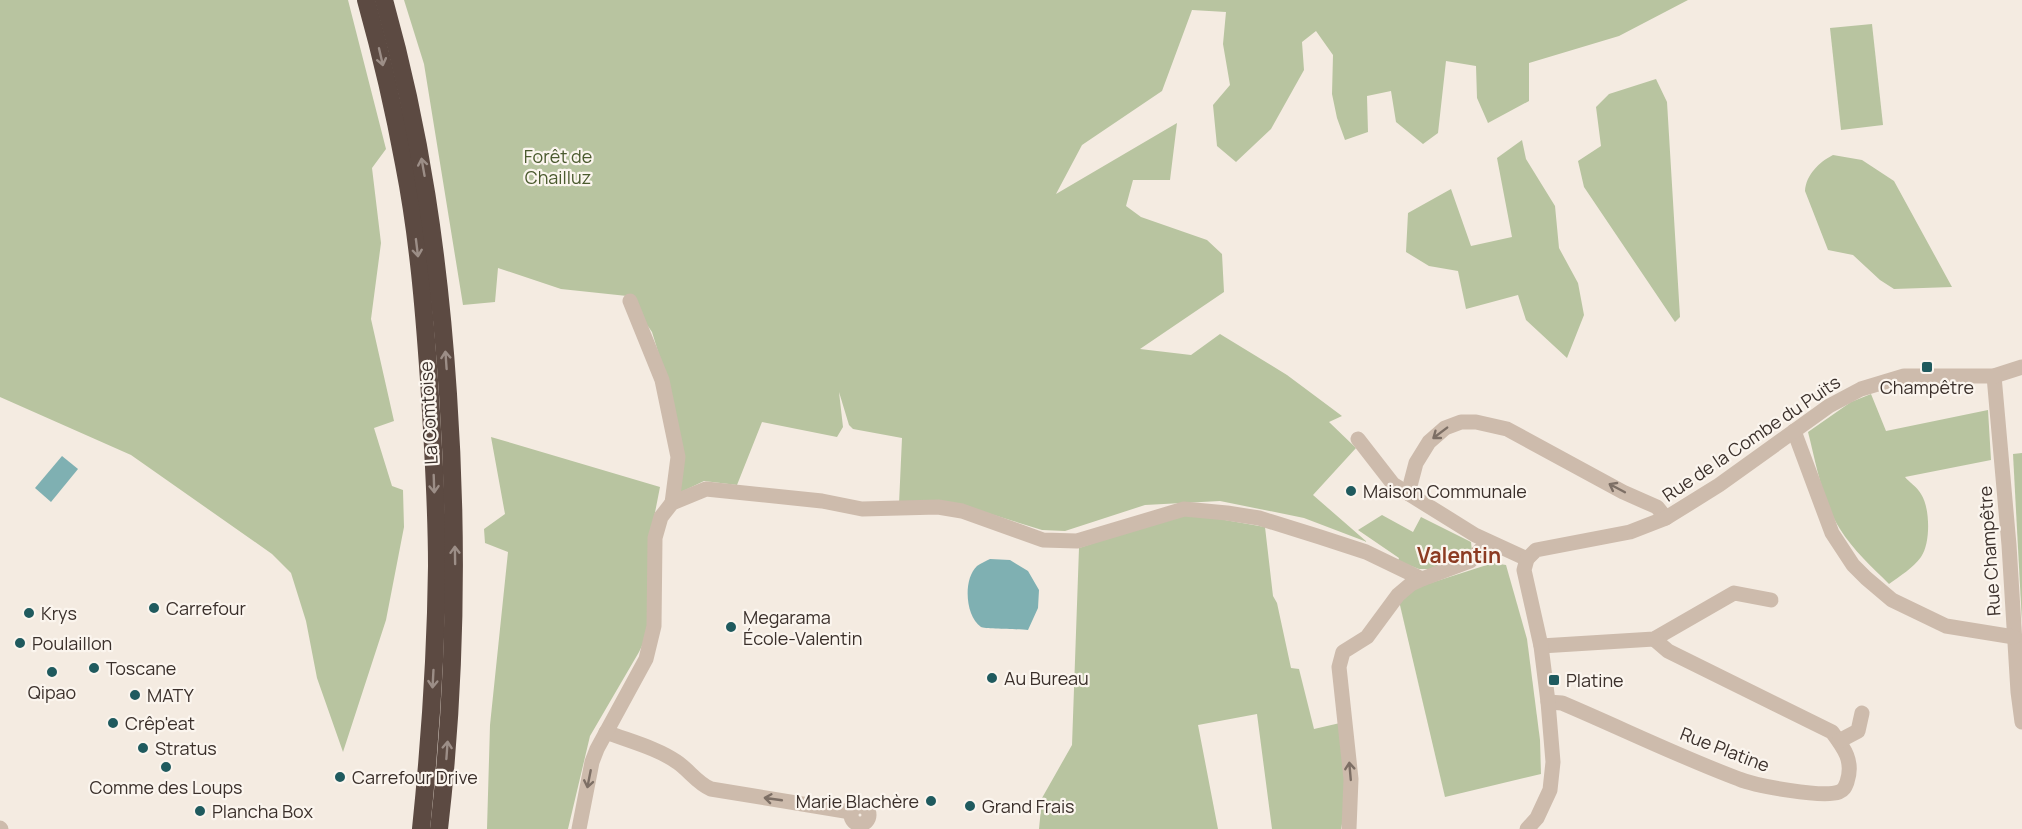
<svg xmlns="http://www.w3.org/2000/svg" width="2022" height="829" font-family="Manrope,sans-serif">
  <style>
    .green { fill: #b8c4a0 }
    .water { fill: #7fb0b2 }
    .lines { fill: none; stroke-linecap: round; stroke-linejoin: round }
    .minor { stroke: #cdbbac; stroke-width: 15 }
    .highway { stroke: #5c4a42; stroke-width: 18 }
    .oneway { stroke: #9c8e87 }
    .oneway2 { stroke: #7d6f65 }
    .poi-dot { fill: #1f5a5e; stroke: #fbf5ee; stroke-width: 2 }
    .labels { text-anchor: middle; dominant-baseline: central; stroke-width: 4.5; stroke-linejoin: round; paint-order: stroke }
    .park-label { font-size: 18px; fill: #4a5a2e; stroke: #fbf5ee }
    .poi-label { font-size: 18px; fill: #3b302b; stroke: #fbf5ee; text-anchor: start }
    .street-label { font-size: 18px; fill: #3b302b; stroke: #fbf5ee }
    .quarter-label { font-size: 21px; font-weight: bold; fill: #8c3b22; stroke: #fbf5ee }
  </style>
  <rect width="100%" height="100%" fill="#f4ebe1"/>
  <g class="green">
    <polygon points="0,0 348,0 386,149 372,168 381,243 371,319 394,421 374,428 392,486 403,490 404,527 386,620 343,752 317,678 306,621 291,573 272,554 131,455 0,397"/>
    <polygon points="404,0 1688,0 1619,36 1529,63 1529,101 1488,123 1477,98 1476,66 1446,61 1438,133 1423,144 1396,122 1391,91 1367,96 1368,132 1345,140 1337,118 1332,94 1333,55 1316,31 1302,42 1304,70 1271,129 1236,162 1217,146 1213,105 1230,85 1223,44 1226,12 1192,10 1162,91 1082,145 1056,194 1177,123 1170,180 1133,180 1126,206 1141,217 1207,240 1222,254 1224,292 1140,349 1191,355 1220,334 1287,375 1342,416 1329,422 1356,448 1313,495 1367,542 1304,518 1220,501 1145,505 1065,531 1042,530 968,507 899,504 902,438 853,429 849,425 839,392 843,427 837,437 762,422 737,485 704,481 677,494 671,394 652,332 627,296 561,289 498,268 495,302 463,305 424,64"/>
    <polygon points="1872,24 1883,125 1841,130 1830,28"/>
    <polygon points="1656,79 1667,102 1680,317 1675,322 1584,187 1578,161 1601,146 1596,107 1609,94"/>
    <polygon points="1522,140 1526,159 1555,206 1559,248 1578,283 1584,315 1567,358 1526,320 1518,295 1466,309 1458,271 1429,266 1406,252 1408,213 1451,189 1471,246 1512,237 1497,158"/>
    <path d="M 1833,155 L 1862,160 L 1894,181 L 1952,287 L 1894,289 L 1880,280 L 1853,255 L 1828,250 L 1805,191 C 1806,175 1819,162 1833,155 Z"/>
    <path d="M 1871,394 L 1886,431 L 1988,410 L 1991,460 L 1905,477 C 1909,482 1917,487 1921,494 C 1930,507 1931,543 1921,557 C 1913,568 1900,576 1889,584 C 1872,567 1853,550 1840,529 C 1822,501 1816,463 1808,432 L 1851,402 Z"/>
    <polygon points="491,437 660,487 650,538 650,629 639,652 590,736 568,829 487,829 490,725 508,552 485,543 484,529 505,514"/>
    <polygon points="2022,453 2022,623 2013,454"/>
    <polygon points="1185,513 1265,527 1273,596 1277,603 1291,668 1299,669 1314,729 1340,723 1346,804 1341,829 1272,829 1257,714 1198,725 1218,829 1039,829 1042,798 1072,745 1079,548"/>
    <polygon points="1382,515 1413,532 1421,517 1471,542 1472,551 1431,569 1419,569 1398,561 1399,558 1358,530"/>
    <polygon points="1493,563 1506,565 1527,639 1540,740 1541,774 1445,797 1399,601 1415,588"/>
  </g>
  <g class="water">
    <polygon points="62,456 78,469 51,502 35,488"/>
    <path d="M 990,559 L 1010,560 L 1028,571 L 1039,590 L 1038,608 L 1028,630 C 1019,629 985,629 981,627 C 965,616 963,579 977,566 C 981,563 986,561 990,559 Z"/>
  </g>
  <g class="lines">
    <g class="minor">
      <polyline points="630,301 662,380 678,457 672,503"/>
      <polyline points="1994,376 2009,545 2018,692 2022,722"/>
      <polyline points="1794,431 1832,533 1853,565 1866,578 1892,600 1946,626 2014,637"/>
      <polyline points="1358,439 1393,484 1475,535 1527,559"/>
      <polyline points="1409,494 1411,482 1416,463 1429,442 1445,428 1461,422 1476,422 1507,429 1623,492 1657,507 1666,518"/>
      <polyline points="1541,646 1654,639 1734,593 1771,600"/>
      <path d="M 1548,702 L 1562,703 C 1621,728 1680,757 1739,779 C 1756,786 1823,798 1839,792 C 1844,790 1845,787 1847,782 C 1854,761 1844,748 1832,732 L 1668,651 L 1654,639"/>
      <path d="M 606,732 C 629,741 657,748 677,762 C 689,770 697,783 711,789 L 851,812"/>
      <polyline points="1839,741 1858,731 1862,713"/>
      <circle cx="860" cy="815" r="9"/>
      <polyline points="0,828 1,829"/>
      <polyline points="579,829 592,762 597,749 646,659 654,626 655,538 661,517 672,503 706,489 822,501 862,509 938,507 962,511 1043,540 1077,541 1184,509 1227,513 1259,518 1320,537 1366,552 1422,579"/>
      <polyline points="1349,829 1351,779 1339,667 1343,652 1367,637 1398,595 1411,584 1422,579 1470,561 1488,542"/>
      <polyline points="1527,829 1537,818 1550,790 1553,762 1548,702 1541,646 1524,570 1527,559 1536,550 1630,532 1666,518 1719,485 1829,406 1861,389 1904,376 1994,376 2022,367"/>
    </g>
    <g class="highway">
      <path d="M 366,0 C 381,54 394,109 404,164 C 418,235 424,308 429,380 C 433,442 437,504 437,566 C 436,654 430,742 421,829"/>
      <path d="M 384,0 C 421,131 439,258 448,394 C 458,541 456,682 439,829"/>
    </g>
  </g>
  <defs><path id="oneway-shaft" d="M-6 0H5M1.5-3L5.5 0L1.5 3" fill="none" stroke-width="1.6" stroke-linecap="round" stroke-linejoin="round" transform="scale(1.5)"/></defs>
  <g class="oneway">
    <use href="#oneway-shaft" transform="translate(381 57) rotate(77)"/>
    <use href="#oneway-shaft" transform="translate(423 167) rotate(-100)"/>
    <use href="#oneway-shaft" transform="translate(417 248) rotate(83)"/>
    <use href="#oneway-shaft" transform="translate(446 360) rotate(-94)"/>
    <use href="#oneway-shaft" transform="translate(434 484) rotate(88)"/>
    <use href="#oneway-shaft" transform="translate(455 555) rotate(-91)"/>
    <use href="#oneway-shaft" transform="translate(433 679) rotate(93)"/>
    <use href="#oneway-shaft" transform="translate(447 750) rotate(-86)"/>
  </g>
  <g class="oneway2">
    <use href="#oneway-shaft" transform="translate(1440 433) rotate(143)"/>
    <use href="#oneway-shaft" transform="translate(1617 488) rotate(-152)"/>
    <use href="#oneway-shaft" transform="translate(1350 771) rotate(-95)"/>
    <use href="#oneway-shaft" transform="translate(589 779) rotate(101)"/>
    <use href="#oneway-shaft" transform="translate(773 799) rotate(-172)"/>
  </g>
  <g class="poi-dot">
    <rect x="1921" y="361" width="12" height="12" rx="3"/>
    <circle cx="1351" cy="491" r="6"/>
    <circle cx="154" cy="608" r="6"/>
    <circle cx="29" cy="613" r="6"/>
    <circle cx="731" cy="627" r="6"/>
    <circle cx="20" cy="643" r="6"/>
    <circle cx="94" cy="668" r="6"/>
    <circle cx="52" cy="672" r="6"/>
    <circle cx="992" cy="678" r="6"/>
    <rect x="1548" y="674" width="12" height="12" rx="3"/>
    <circle cx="135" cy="695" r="6"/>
    <circle cx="113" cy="723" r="6"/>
    <circle cx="143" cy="748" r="6"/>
    <circle cx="166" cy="767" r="6"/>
    <circle cx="340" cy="777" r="6"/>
    <circle cx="931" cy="801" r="6"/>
    <circle cx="970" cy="806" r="6"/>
    <circle cx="200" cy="811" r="6"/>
  </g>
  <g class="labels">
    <g class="park-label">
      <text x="558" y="156">Forêt de<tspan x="558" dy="21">Chailluz</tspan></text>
    </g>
    <g class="poi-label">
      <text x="1927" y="387" text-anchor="middle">Champêtre</text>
      <text x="1363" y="491">Maison Communale</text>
      <text x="166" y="608">Carrefour</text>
      <text x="41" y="613">Krys</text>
      <text x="743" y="617">Megarama<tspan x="743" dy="21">École-Valentin</tspan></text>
      <text x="32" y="643">Poulaillon</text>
      <text x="106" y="668">Toscane</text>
      <text x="1004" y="678">Au Bureau</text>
      <text x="1566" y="680">Platine</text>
      <text x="52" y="692" text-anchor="middle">Qipao</text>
      <text x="147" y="695">MATY</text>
      <text x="125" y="723">Crêp'eat</text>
      <text x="155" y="748">Stratus</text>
      <text x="352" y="777">Carrefour Drive</text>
      <text x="166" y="787" text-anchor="middle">Comme des Loups</text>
      <text x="919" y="801" text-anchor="end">Marie Blachère</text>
      <text x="982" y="806">Grand Frais</text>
      <text x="212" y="811">Plancha Box</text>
    </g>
    <g class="street-label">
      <text transform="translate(428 413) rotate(-93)">La Comtoise</text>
      <text transform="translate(1751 438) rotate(-34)">Rue de la Combe du Puits</text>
      <text transform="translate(1989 551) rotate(-94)">Rue Champêtre</text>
      <text transform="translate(1725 749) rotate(21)">Rue Platine</text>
    </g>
    <g class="quarter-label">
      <text x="1459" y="555">Valentin</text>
    </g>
  </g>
</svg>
